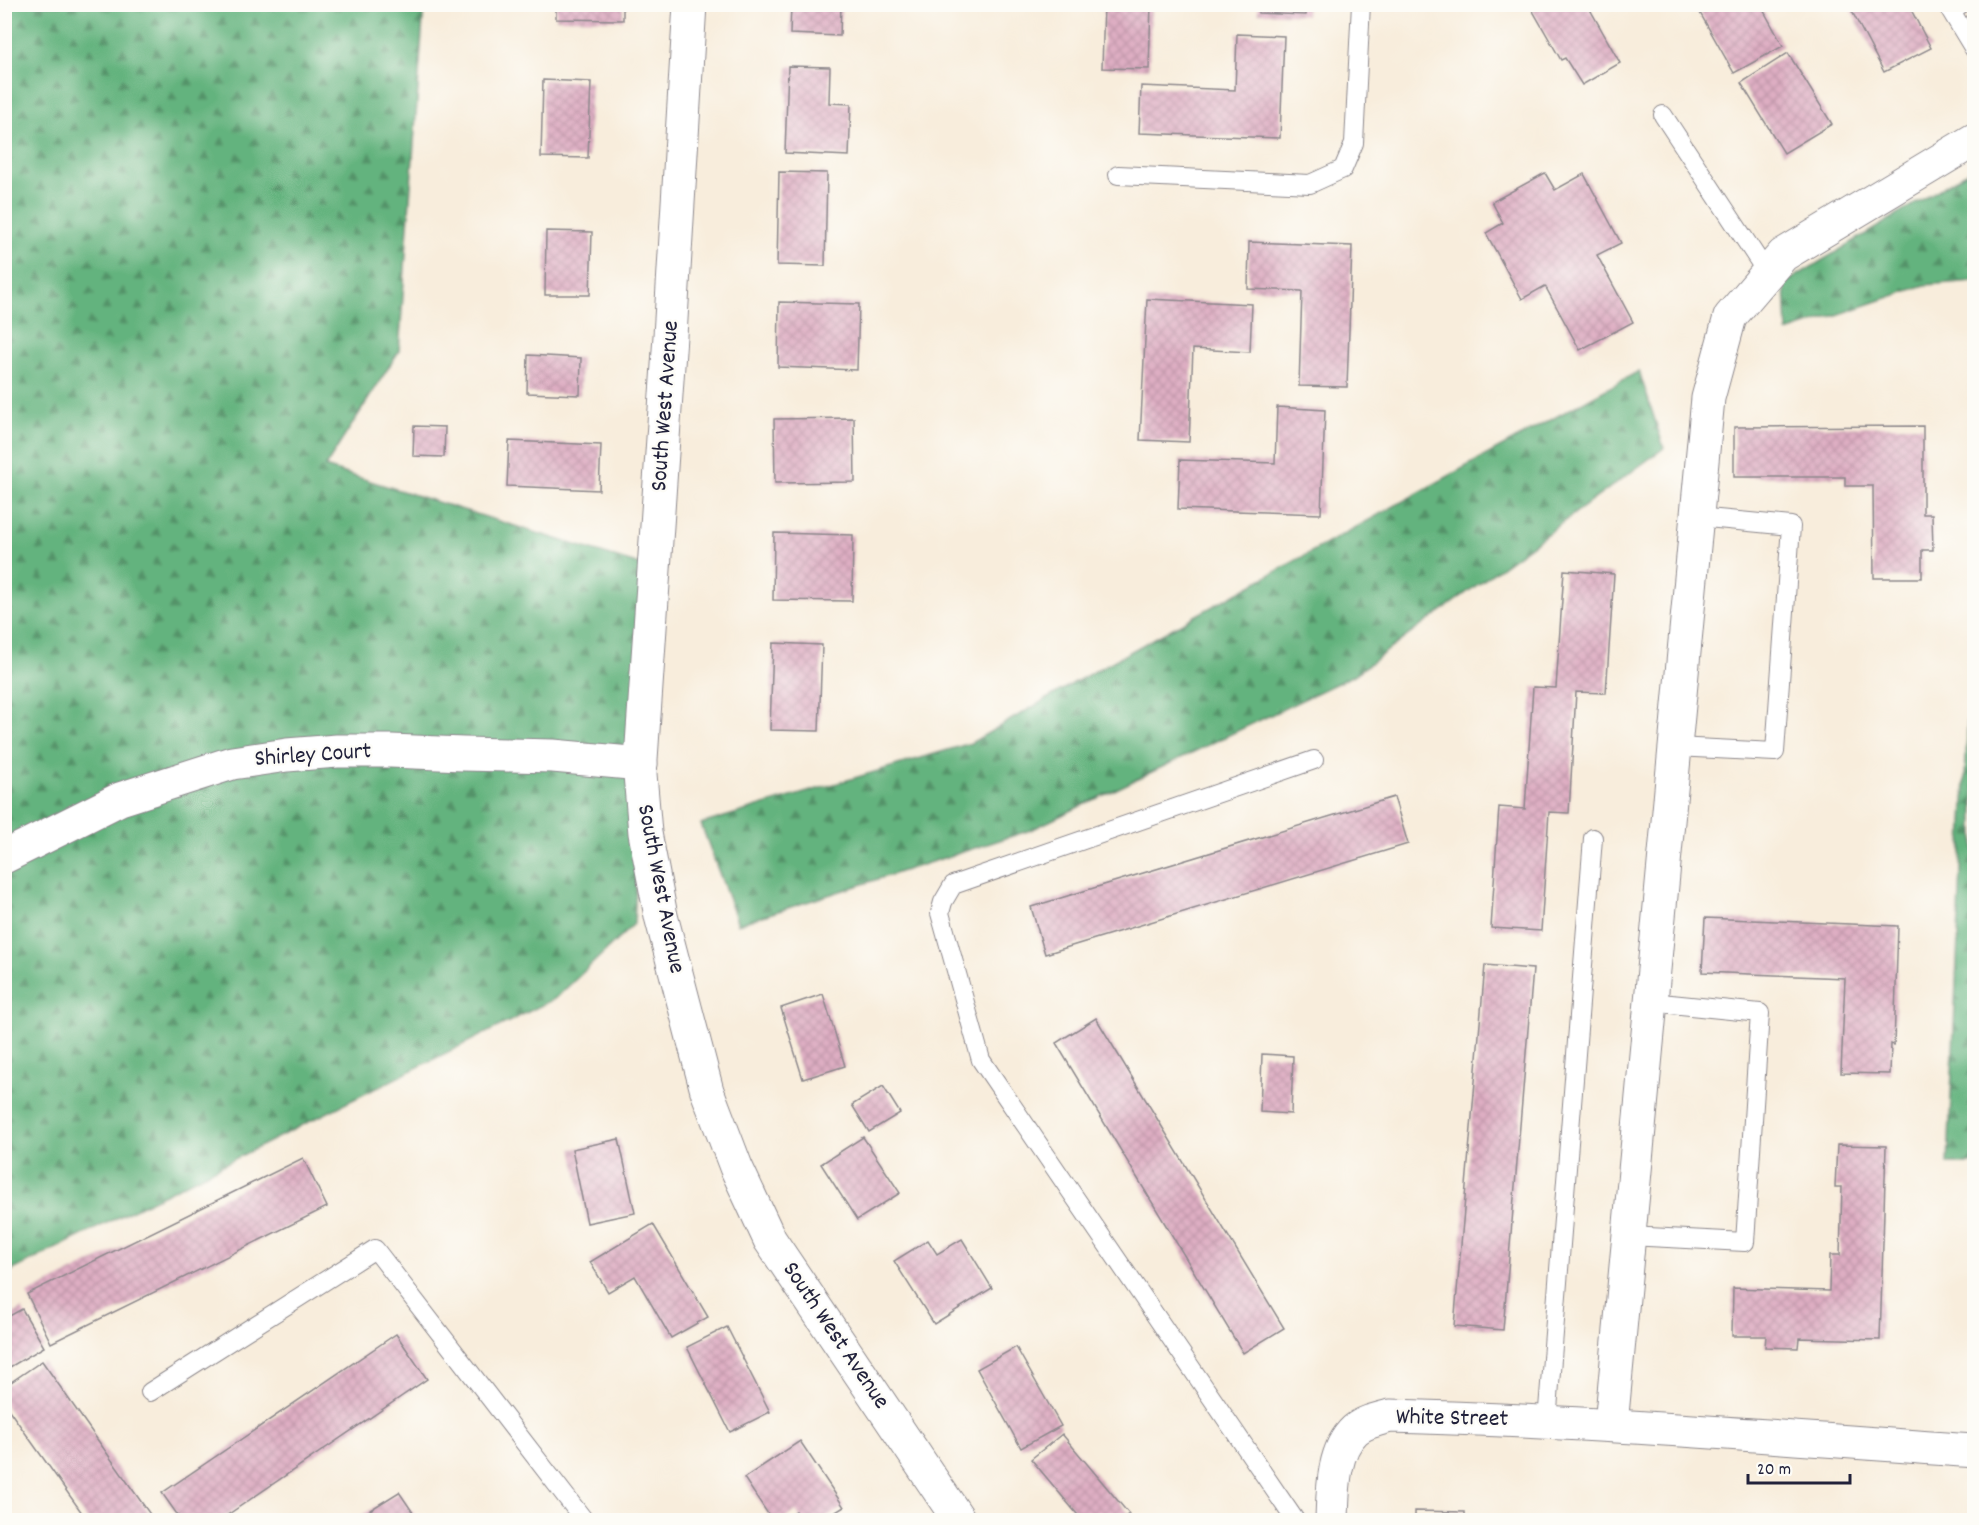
<svg xmlns="http://www.w3.org/2000/svg" width="1979" height="1525" font-family="Dekko,sans-serif">
  <style>
    .forest { fill: url(#forest-firs); stroke: #436a5c; stroke-width: 1.5 }
    .building { fill: url(#building-cross-hatch) }
    .lines { fill: none; stroke-linecap: round; stroke-linejoin: round }
    .service-casing { stroke: #8d888c; stroke-width: 20 }
    .minor-casing { stroke: #8d888c; stroke-width: 35 }
    .tertiary-casing { stroke: #8d888c; stroke-width: 35 }
    .service { stroke: #fff; stroke-width: 18 }
    .minor { stroke: #fff; stroke-width: 33 }
    .tertiary { stroke: #fff; stroke-width: 33 }
    .labels { text-anchor: middle; dominant-baseline: central; stroke-width: 5; stroke-linejoin: round; paint-order: stroke }
    .street-label { font-size: 24px; fill: #22223b; stroke: #fdfcf7 }
  </style>
  <defs>
    <pattern id="forest-firs" width="22" height="20" patternUnits="userSpaceOnUse" patternTransform="scale(1.5)"><rect width="22" height="20" fill="#64b37e"/><path d="M5 1l3.5 6h-7zM16 11l3.5 6h-7z" fill="#529168"/></pattern>
    <pattern id="building-cross-hatch" width="8" height="8" patternUnits="userSpaceOnUse" patternTransform="scale(1.5)"><rect width="8" height="8" fill="#deaec3"/><path d="M0 0l8 8M0 8l8-8" fill="none" stroke="#be95a8"/></pattern>
  </defs>
  <rect width="100%" height="100%" fill="#fdfcf7"/>
  <filter id="ink" filterUnits="userSpaceOnUse"><feTurbulence type="fractalNoise" baseFrequency=".0167" numOctaves="2"/><feDisplacementMap in="SourceGraphic" scale="12" xChannelSelector="R" yChannelSelector="G"/><feConvolveMatrix kernelMatrix="1 2 1 2 8 2 1 2 1" color-interpolation-filters="sRGB"/></filter>
  <filter id="wash" filterUnits="userSpaceOnUse"><feTurbulence type="fractalNoise" baseFrequency=".008" numOctaves="4" result="noise"/><feDisplacementMap in="SourceGraphic" scale="24" xChannelSelector="R" yChannelSelector="G"/><feGaussianBlur stdDeviation="1.35" result="paint"/><feColorMatrix in="noise" values="0 0 0 0 0 0 0 0 0 0 0 0 0 0 0 0 0 1.4 0 .05"/><feComposite in="paint" operator="in"/></filter>
  <g filter="url(#wash)">
    <rect width="100%" height="100%" fill="#f8eddc"/>
    <g class="forest">
      <polygon points="5,5 424,5 399,351 325,467 653,569 634,924 556,998 5,1274"/>
      <polygon points="1974,168 1974,281 1925,285 1787,332 1785,283"/>
      <polygon points="1639,371 1664,448 1354,675 1031,830 738,924 701,824 971,743 1079,680"/>
      <polygon points="1974,575 1974,1164 1948,1164"/>
    </g>
    <g id="blocks">
      <g class="building">
        <polygon points="556,4 623,4 623,20 556,19"/>
        <polygon points="791,4 841,4 840,36 790,34"/>
        <polygon points="1104,4 1151,4 1149,69 1102,68"/>
        <polygon points="1258,4 1307,4 1306,15 1258,13"/>
        <polygon points="1529,4 1587,4 1620,63 1582,85 1565,58 1561,60"/>
        <polygon points="1695,4 1760,4 1783,46 1734,73"/>
        <polygon points="1848,4 1908,4 1931,48 1884,72"/>
        <polygon points="1237,34 1284,36 1280,138 1139,133 1141,86 1235,90"/>
        <polygon points="1788,53 1832,124 1784,153 1741,83"/>
        <polygon points="788,66 830,67 829,103 851,104 849,156 785,153"/>
        <polygon points="543,80 591,82 588,158 541,157"/>
        <polygon points="779,172 827,173 825,266 777,265"/>
        <polygon points="1545,173 1555,190 1584,174 1621,243 1597,255 1633,322 1580,350 1545,286 1522,299 1486,233 1503,223 1492,202"/>
        <polygon points="546,231 592,232 590,295 545,295"/>
        <polygon points="1249,242 1352,246 1347,387 1299,386 1302,291 1248,289"/>
        <polygon points="1147,299 1252,304 1250,352 1193,349 1189,442 1140,440"/>
        <polygon points="779,302 859,304 857,370 778,367"/>
        <polygon points="528,355 581,358 580,395 527,393"/>
        <polygon points="1277,407 1325,410 1321,514 1178,509 1180,460 1275,463"/>
        <polygon points="854,418 855,482 775,483 774,419"/>
        <polygon points="414,426 445,427 444,457 413,456"/>
        <polygon points="1923,426 1923,514 1932,514 1933,550 1922,550 1922,578 1874,578 1873,486 1845,486 1845,477 1734,477 1734,427"/>
        <polygon points="509,441 601,445 599,490 507,486"/>
        <polygon points="774,533 853,535 852,601 773,600"/>
        <polygon points="1564,570 1614,574 1606,693 1576,692 1569,813 1549,812 1541,931 1491,928 1499,807 1525,809 1533,687 1556,688"/>
        <polygon points="773,643 822,645 819,731 770,730"/>
        <polygon points="1394,797 1408,844 1045,954 1031,907"/>
        <polygon points="1705,918 1898,926 1894,1045 1891,1044 1890,1074 1841,1073 1845,978 1702,972"/>
        <polygon points="1485,965 1533,969 1503,1330 1454,1326"/>
        <polygon points="823,994 845,1066 803,1079 781,1008"/>
        <polygon points="1096,1018 1284,1328 1243,1353 1056,1043"/>
        <polygon points="1262,1054 1293,1056 1291,1114 1260,1112"/>
        <polygon points="883,1086 900,1113 869,1132 852,1105"/>
        <polygon points="863,1137 900,1193 857,1220 821,1164"/>
        <polygon points="619,1139 635,1213 587,1223 572,1149"/>
        <polygon points="1837,1145 1886,1146 1880,1340 1799,1338 1798,1348 1765,1347 1766,1336 1732,1336 1733,1288 1829,1291 1830,1255 1840,1255 1842,1187 1835,1187"/>
        <polygon points="303,1158 327,1207 51,1343 27,1294"/>
        <polygon points="653,1224 708,1317 671,1338 635,1276 608,1292 590,1262"/>
        <polygon points="962,1239 992,1288 934,1324 894,1261 928,1240 937,1254"/>
        <polygon points="22,1309 44,1347 10,1367 4,1358 4,1319"/>
        <polygon points="727,1327 770,1412 730,1432 687,1347"/>
        <polygon points="396,1334 427,1379 220,1520 181,1520 162,1493"/>
        <polygon points="1016,1347 1061,1426 1021,1448 977,1369"/>
        <polygon points="42,1361 154,1520 87,1520 4,1403 4,1387"/>
        <polygon points="1062,1434 1129,1514 1120,1520 1082,1520 1031,1459"/>
        <polygon points="800,1441 844,1507 823,1520 802,1520 796,1511 782,1520 772,1520 744,1478"/>
        <polygon points="399,1492 418,1520 354,1520"/>
        <polygon points="1415,1511 1465,1512 1465,1520 1415,1520"/>
      </g>
    </g>
  </g>
  <g filter="url(#ink)">
    <use href="#blocks" fill-opacity="0" stroke="#8d888c" stroke-width="1.5"/>
    <g class="lines">
      <g class="service-casing">
        <g id="service">
          <polyline points="1961,4 1951,11 1974,49"/>
          <polyline points="1663,115 1767,273"/>
          <polyline points="1118,175 1310,184 1343,169 1354,143 1361,4"/>
          <polyline points="1675,747 1775,752 1791,526 1697,517"/>
          <polyline points="1629,1236 1745,1242 1760,1013 1651,1002"/>
          <polyline points="150,1392 375,1249 584,1520"/>
          <polyline points="1547,1422 1593,838"/>
          <polyline points="1295,1520 981,1060 940,913 943,902 953,885 1314,760"/>
        </g>
      </g>
      <g class="minor-casing">
        <g id="minor">
          <polyline points="4,857 120,799 232,763 287,755 337,751 391,751 463,754 553,756 641,764"/>
          <polyline points="1611,1425 1708,398 1730,317 1783,255 1974,140"/>
          <path d="M 1332,1520 C 1333,1493 1332,1451 1355,1430 C 1364,1422 1378,1419 1390,1416 C 1585,1421 1780,1437 1974,1451"/>
        </g>
      </g>
      <g class="tertiary-casing">
        <polyline id="tertiary" points="690,4 670,336 640,774 645,833 661,916 707,1091 736,1167 770,1240 959,1520"/>
      </g>
      <use href="#service" class="service"/>
      <use href="#minor" class="minor"/>
      <use href="#tertiary" class="tertiary"/>
    </g>
  </g>
  <g class="labels">
    <g class="street-label">
      <text transform="translate(666 406) rotate(-86)">South West Avenue</text>
      <text transform="translate(313 756) rotate(-4)">Shirley Court</text>
      <text transform="translate(660 889) rotate(79)">South West Avenue</text>
      <text transform="translate(835 1336) rotate(56)">South West Avenue</text>
      <text transform="translate(1452 1419) rotate(1)">White Street</text>
    </g>
  </g>
  <rect width="1979" height="1525" fill="none" stroke="#fdfcf7" stroke-width="24"/>
  <path d="M1748 1474v9h102v-9" fill="none" stroke="#22223b" stroke-width="3"/>
  <text x="1757" y="1474" font-size="18" fill="#22223b" stroke="#fdfcf7" stroke-width="4.5" paint-order="stroke">20 m</text>
</svg>
